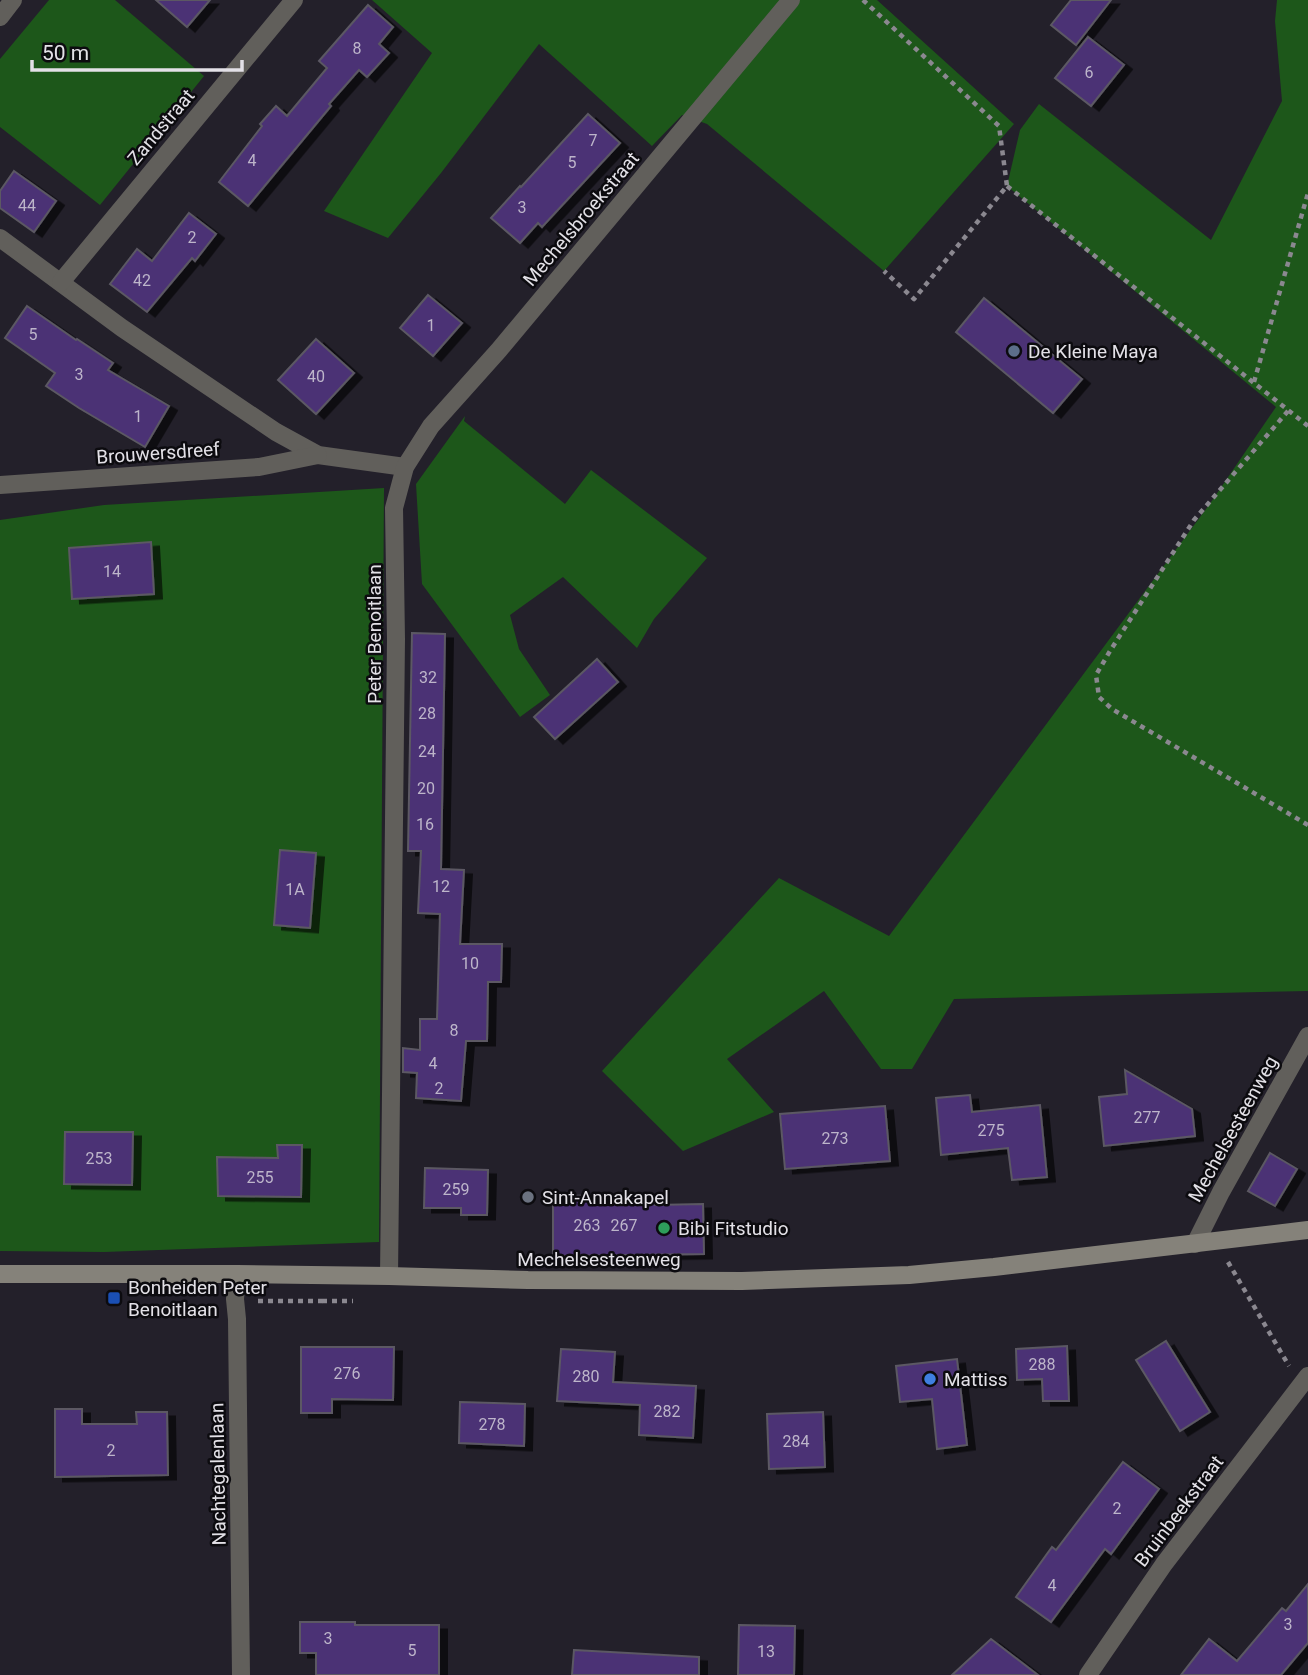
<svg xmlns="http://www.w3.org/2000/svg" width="1308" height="1675" font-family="Roboto,sans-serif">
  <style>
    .forest { fill: #1d571a }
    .building { fill: #4b3275; stroke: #5b5863; stroke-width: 2; filter: url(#shadow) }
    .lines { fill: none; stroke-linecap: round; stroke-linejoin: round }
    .path { stroke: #8b8890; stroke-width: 4.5; stroke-dasharray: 5 5; stroke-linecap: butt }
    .street { stroke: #615f5b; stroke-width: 18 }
    .secondary { stroke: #85827a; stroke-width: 18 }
    .service-dot { fill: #5c6f8a; stroke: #0c0b0f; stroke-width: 2.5 }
    .worship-dot { fill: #6b7280; stroke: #0c0b0f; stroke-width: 2.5 }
    .leisure-dot { fill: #2e9e5b; stroke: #0c0b0f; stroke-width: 2.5 }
    .transit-dot { fill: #1a4fb4; stroke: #0c0b0f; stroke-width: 2.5 }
    .shop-dot { fill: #3f7fe0; stroke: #0c0b0f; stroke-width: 2.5 }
    .labels { text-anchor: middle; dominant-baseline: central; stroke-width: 5; stroke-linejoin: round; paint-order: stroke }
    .number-label { font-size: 16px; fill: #bdb5ca }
    .street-label { font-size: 19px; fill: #e3e1e7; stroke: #0c0b0f }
    .poi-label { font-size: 19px; fill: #e3e1e7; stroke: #0c0b0f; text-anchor: start }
  </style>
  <defs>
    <filter id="shadow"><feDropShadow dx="8" dy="4.5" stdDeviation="0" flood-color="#0009"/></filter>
  </defs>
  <rect width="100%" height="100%" fill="#23202a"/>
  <g class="forest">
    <polygon points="49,0 115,0 204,76 100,205 0,127 0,59"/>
    <polygon points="372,0 877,0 1014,124 884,271 707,124 682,115 652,146 539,44 441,173 388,238 324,211 432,53"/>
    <polygon points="1277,0 1308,0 1308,991 954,999 912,1069 881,1069 824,991 727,1059 774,1112 683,1151 602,1071 779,878 889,936 1209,505 1276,407 1007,186 1020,130 1039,104 1211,240 1282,101 1275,21"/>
    <polygon points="465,416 464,421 565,504 591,470 707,558 654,619 637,648 563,577 510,615 519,649 550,695 520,717 422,584 416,484"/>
    <polygon points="384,488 379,1242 104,1252 0,1251 0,520 104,505"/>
  </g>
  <g class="building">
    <polygon points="156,0 210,0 187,27"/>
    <polygon points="1071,0 1111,0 1076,45 1051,25"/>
    <polygon points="368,5 393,27 379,44 389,53 367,77 359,70 329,104 331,106 248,206 219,182 262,126 260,124 276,106 287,116 327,68 319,61"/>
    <polygon points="1088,37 1124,65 1091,106 1055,78"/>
    <polygon points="588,114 620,143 542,227 538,223 520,243 491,218 520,186 521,187"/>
    <polygon points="14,171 56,201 34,232 0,208 0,191"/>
    <polygon points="189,213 216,234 195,261 192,258 147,312 110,284 137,249 152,261"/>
    <polygon points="428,295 462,323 433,356 400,328"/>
    <polygon points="984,298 1082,379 1053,413 956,332"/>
    <polygon points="27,306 76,340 77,339 113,363 108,370 169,406 145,447 79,408 46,386 55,373 5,338"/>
    <polygon points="316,339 354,373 316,414 278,380"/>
    <polygon points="151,542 154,594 72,599 69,548"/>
    <polygon points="412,633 445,634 441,869 464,870 460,944 502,944 501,982 488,982 487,1041 466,1041 461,1101 416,1098 417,1073 403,1072 403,1048 420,1050 420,1019 437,1019 440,914 418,913 421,851 408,851"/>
    <polygon points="597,659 618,682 555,739 534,717"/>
    <polygon points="280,850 316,853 310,928 274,925"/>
    <polygon points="1125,1070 1192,1109 1195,1136 1104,1146 1099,1097 1127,1094"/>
    <polygon points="970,1095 972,1112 1040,1105 1047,1177 1012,1180 1008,1148 941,1155 936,1098"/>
    <polygon points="885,1106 890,1161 785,1169 780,1114"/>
    <polygon points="65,1132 133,1132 132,1185 64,1184"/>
    <polygon points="277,1145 302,1145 301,1197 218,1196 217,1157 278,1158"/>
    <polygon points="1270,1153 1297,1169 1275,1206 1248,1191"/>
    <polygon points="425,1168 488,1170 487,1215 461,1215 461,1208 424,1208"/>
    <polygon points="654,1195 655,1205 703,1204 704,1254 553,1256 553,1196"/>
    <polygon points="1166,1341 1210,1412 1180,1431 1136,1360"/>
    <polygon points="1067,1346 1069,1401 1043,1401 1042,1379 1017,1380 1016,1349"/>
    <polygon points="301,1347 394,1347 393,1400 332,1399 332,1413 301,1413"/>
    <polygon points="561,1349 615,1352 613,1382 696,1386 693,1438 639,1435 640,1405 557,1401"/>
    <polygon points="957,1359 967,1445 937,1449 932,1399 900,1402 896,1366"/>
    <polygon points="460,1402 525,1404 524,1446 459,1443"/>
    <polygon points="55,1409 82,1409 82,1424 137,1424 136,1412 167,1412 168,1475 55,1477"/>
    <polygon points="823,1412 825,1467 769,1469 767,1414"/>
    <polygon points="1123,1462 1159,1489 1111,1554 1105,1549 1051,1622 1016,1597 1052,1547 1056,1550"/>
    <polygon points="1308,1584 1308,1643 1281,1675 1181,1675 1209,1639 1237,1661 1282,1608 1286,1611"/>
    <polygon points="300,1622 355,1622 355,1625 439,1625 439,1675 316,1675 316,1653 300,1653"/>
    <polygon points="739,1625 795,1626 794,1675 738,1675"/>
    <polygon points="991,1639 1038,1675 952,1675"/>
    <polygon points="574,1650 699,1657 699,1675 572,1675"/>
  </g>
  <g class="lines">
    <g class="path">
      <polyline points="863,0 999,126 1007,186 914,299 884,271"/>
      <polyline points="1007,186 1308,426"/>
      <polyline points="1254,382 1308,193"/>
      <polyline points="1288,411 1194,520 1110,651 1096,675 1099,697 1112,709 1308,825"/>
      <polyline points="1228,1262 1289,1366"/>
      <polyline points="258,1301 322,1301 322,1297"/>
      <polyline points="322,1301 353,1301"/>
    </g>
    <g class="street">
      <polyline points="0,17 13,0"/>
      <polyline points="0,238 122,328 276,432 318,455 405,467"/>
      <polyline points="61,282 294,0"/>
      <polyline points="0,485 259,467 318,455"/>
      <polyline points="1195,1244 1221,1192 1308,1036"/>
      <polyline points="237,1274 235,1299 237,1319 241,1675"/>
      <polyline points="389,1276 396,639 394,508 405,467 431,426 499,350 791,0"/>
      <polyline points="1088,1675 1164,1564 1308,1376"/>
    </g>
    <polyline class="secondary" points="0,1274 237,1274 389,1276 528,1280 742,1281 909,1275 994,1267 1308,1230"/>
  </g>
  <circle class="service-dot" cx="1014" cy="351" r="7"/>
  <circle class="worship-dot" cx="528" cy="1197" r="7"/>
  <circle class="leisure-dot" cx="664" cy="1228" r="7"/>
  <rect class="transit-dot" x="107" y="1291" width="14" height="14" rx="3.5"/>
  <circle class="shop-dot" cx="930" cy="1379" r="7"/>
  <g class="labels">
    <g class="number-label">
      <text x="357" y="48">8</text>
      <text x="1089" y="72">6</text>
      <text x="593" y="140">7</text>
      <text x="252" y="160">4</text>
      <text x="572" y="162">5</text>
      <text x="27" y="205">44</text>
      <text x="522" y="207">3</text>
      <text x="192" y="237">2</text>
      <text x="142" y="280">42</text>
      <text x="431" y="325">1</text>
      <text x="33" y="334">5</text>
      <text x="79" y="374">3</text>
      <text x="316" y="376">40</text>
      <text x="138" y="416">1</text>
      <text x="112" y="571">14</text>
      <text x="428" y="677">32</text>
      <text x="427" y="713">28</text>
      <text x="427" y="751">24</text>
      <text x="426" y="788">20</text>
      <text x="425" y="824">16</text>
      <text x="441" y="886">12</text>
      <text x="295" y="889">1A</text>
      <text x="470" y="963">10</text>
      <text x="454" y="1030">8</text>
      <text x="433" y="1063">4</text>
      <text x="439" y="1088">2</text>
      <text x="1147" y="1117">277</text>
      <text x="991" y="1130">275</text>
      <text x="835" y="1138">273</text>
      <text x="99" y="1158">253</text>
      <text x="260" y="1177">255</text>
      <text x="456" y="1189">259</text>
      <text x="587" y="1225">263</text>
      <text x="624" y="1225">267</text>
      <text x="1042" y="1364">288</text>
      <text x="347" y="1373">276</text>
      <text x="586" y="1376">280</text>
      <text x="667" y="1411">282</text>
      <text x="492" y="1424">278</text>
      <text x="796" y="1441">284</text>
      <text x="111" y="1450">2</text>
      <text x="1117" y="1508">2</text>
      <text x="1052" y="1585">4</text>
      <text x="1288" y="1624">3</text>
      <text x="328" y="1638">3</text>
      <text x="412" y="1650">5</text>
      <text x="766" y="1651">13</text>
    </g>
    <g class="street-label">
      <text transform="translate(161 127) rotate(-50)">Zandstraat</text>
      <text transform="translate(581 219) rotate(-50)">Mechelsbroekstraat</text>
      <text transform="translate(158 453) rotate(-4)">Brouwersdreef</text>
      <text transform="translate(374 634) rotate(-90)">Peter Benoitlaan</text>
      <text transform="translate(1233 1129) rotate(-61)">Mechelsesteenweg</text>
      <text x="599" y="1259">Mechelsesteenweg</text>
      <text transform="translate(218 1474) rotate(-91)">Nachtegalenlaan</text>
      <text transform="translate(1179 1511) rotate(-53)">Bruinbeekstraat</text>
    </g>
    <g class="poi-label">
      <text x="1028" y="351">De Kleine Maya</text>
      <text x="542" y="1197">Sint-Annakapel</text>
      <text x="678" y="1228">Bibi Fitstudio</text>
      <text x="128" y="1287">Bonheiden Peter<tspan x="128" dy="22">Benoitlaan</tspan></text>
      <text x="944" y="1379">Mattiss</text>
    </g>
  </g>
  <path d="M32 60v10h210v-10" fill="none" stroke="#e3e1e7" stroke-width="3.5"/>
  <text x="42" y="60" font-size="21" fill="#e3e1e7" stroke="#0c0b0f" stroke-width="5" paint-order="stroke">50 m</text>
</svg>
